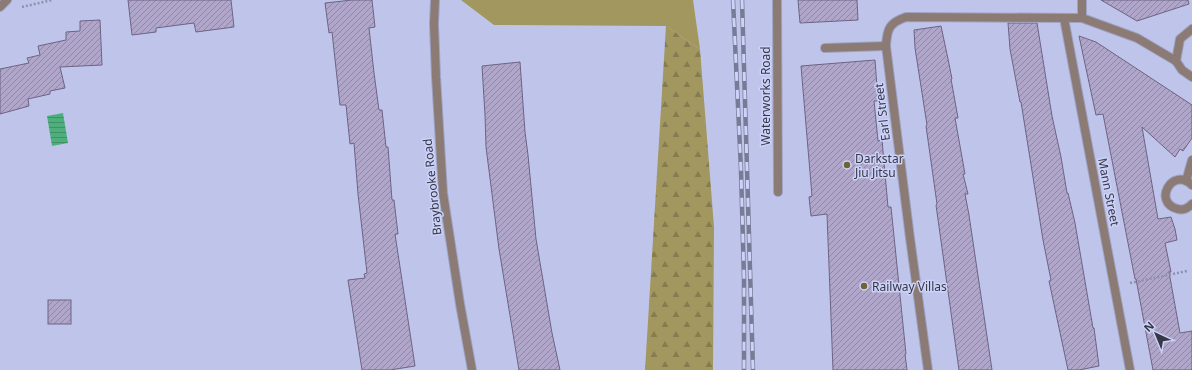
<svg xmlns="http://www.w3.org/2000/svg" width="1192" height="370" font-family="'Noto Sans',sans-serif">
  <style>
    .grass { fill: #a2975f }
    .forest { fill: url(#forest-firs) }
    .water { fill: url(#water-rules) }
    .building { fill: url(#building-hatch); stroke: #6d6385 }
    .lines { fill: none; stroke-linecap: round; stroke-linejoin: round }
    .service-casing { stroke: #9ea3c3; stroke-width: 10 }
    .minor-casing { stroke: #9ea3c3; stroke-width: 10 }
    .tertiary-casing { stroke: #9ea3c3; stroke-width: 10 }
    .path { stroke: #8d91ae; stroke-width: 2.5; stroke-dasharray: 2 2; stroke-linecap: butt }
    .service { stroke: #8c7a75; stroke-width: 8 }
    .minor { stroke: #8c7a75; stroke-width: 8 }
    .tertiary { stroke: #8c7a75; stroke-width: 8 }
    .rail-casing { stroke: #777b95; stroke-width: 4.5 }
    .rail { stroke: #ccd2f8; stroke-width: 3; stroke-dasharray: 9; stroke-linecap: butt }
    .poi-dot { fill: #6f6431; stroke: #ccd2f8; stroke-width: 1.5 }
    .labels { text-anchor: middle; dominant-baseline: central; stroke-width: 3; stroke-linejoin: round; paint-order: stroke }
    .street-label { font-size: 12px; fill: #363847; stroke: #ccd2f8 }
    .poi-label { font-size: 12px; fill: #363847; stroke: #ccd2f8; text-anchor: start }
  </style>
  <defs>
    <pattern id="forest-firs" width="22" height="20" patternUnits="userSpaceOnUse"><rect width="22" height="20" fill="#a2975f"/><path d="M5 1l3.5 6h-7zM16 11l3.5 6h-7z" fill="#857c50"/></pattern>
    <pattern id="water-rules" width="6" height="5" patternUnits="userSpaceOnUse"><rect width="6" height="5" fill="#4db07c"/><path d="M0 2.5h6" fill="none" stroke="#419067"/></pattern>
    <pattern id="building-hatch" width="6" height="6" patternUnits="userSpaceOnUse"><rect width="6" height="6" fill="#b0a6ca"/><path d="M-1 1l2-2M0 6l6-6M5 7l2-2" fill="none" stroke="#9088a6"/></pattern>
  </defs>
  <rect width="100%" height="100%" fill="#bfc5ea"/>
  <polygon class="grass" points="461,0 693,0 700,49 666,26 494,25"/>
  <polygon class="forest" points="666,26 700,49 714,227 713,370 645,370"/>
  <polygon class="water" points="63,113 68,143 52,146 47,116"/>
  <g class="building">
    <polygon points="128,0 231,0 234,27 196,32 194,23 156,28 156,32 132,35"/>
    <polygon points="352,0 372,0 375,27 369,28 374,73 379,110 382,110 386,147 388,147 392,200 394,200 398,234 395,234 415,366 390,370 362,370 348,280 365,278 364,274 367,273 358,194 354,143 350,144 346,105 340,105 332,32 329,33 325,3"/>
    <polygon points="798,0 857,0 858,20 800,23"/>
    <polygon points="1101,0 1188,0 1189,4 1137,21"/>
    <polygon points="100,20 102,65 60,67 65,88 50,91 50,94 28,99 29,106 0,114 0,69 29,63 27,58 40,55 38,46 66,40 66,32 80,31 80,21"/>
    <polygon points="1008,23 1037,23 1052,116 1061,157 1067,193 1068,193 1075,223 1093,328 1094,328 1099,366 1079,370 1068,370 1049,281 1051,280 1043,240 1021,102 1020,102 1010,49"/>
    <polygon points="941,26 948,59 952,79 951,79 958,118 955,118 965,174 963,174 968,194 965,194 969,215 992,370 959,370 936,205 937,204 926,126 927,125 915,48 914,30"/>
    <polygon points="1079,36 1096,42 1192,105 1192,138 1183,151 1180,149 1175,157 1142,127 1158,219 1171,217 1175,229 1177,240 1165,243 1171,272 1169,272 1180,333 1192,331 1192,370 1153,370 1136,279 1135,279 1103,114 1096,115"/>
    <polygon points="875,60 878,101 874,101 878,141 882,140 888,207 891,207 906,354 905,354 907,370 833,370 827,214 811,216 809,197 812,196 801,66"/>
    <polygon points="520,62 525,132 528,155 536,239 552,333 560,370 519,370 499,249 486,147 485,115 482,66"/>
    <rect x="48" y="300" width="23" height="24"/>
  </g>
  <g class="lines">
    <g class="service-casing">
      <g id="service">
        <polyline points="777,0 778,192"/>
        <polyline points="1082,18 1082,0"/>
        <polyline points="825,48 886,46"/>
        <polyline points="1186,181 1192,160"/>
        <path d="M 1192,185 C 1172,166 1152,203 1178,209 C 1184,211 1188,208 1192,204"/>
      </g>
    </g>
    <g class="minor-casing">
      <g id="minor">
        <polyline points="0,7 7,0"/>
        <polyline points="1064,18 1130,370"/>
        <polyline points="1176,61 1180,39 1192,29"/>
        <path d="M 928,370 L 910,238 L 886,46 C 887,29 889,23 906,17 L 1082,18 L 1137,38 L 1176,61 L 1182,70 L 1192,77"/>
      </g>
    </g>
    <g class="tertiary-casing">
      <polyline id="tertiary" points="435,0 434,24 436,77 443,193 460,304 472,370"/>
    </g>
    <g class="path">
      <polyline points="22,7 52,0"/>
      <polyline points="1130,283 1187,271"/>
    </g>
    <use href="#service" class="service"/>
    <use href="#minor" class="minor"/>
    <use href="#tertiary" class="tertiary"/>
    <g class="rail-casing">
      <g id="rail">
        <polyline points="733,0 741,170 744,279 744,370"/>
        <polyline points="742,0 753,370"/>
      </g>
    </g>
    <use href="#rail" class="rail"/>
  </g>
  <g class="poi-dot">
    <circle cx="847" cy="165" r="4"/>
    <circle cx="864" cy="286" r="4"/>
  </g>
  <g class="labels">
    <g class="street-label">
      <text transform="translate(765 96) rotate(-90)">Waterworks Road</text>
      <text transform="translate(882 112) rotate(-97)">Earl Street</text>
      <text transform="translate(432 187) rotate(-96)">Braybrooke Road</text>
      <text transform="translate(1109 192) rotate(79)">Mann Street</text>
    </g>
    <g class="poi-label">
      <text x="855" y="158">Darkstar<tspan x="855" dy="14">Jiu Jitsu</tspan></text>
      <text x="872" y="286">Railway Villas</text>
    </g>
  </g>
  <g transform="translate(1156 334) rotate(316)" stroke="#ccd2f8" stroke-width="3" paint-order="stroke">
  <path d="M0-3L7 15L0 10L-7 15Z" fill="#363847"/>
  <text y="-6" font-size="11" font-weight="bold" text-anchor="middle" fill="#363847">N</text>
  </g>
</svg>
